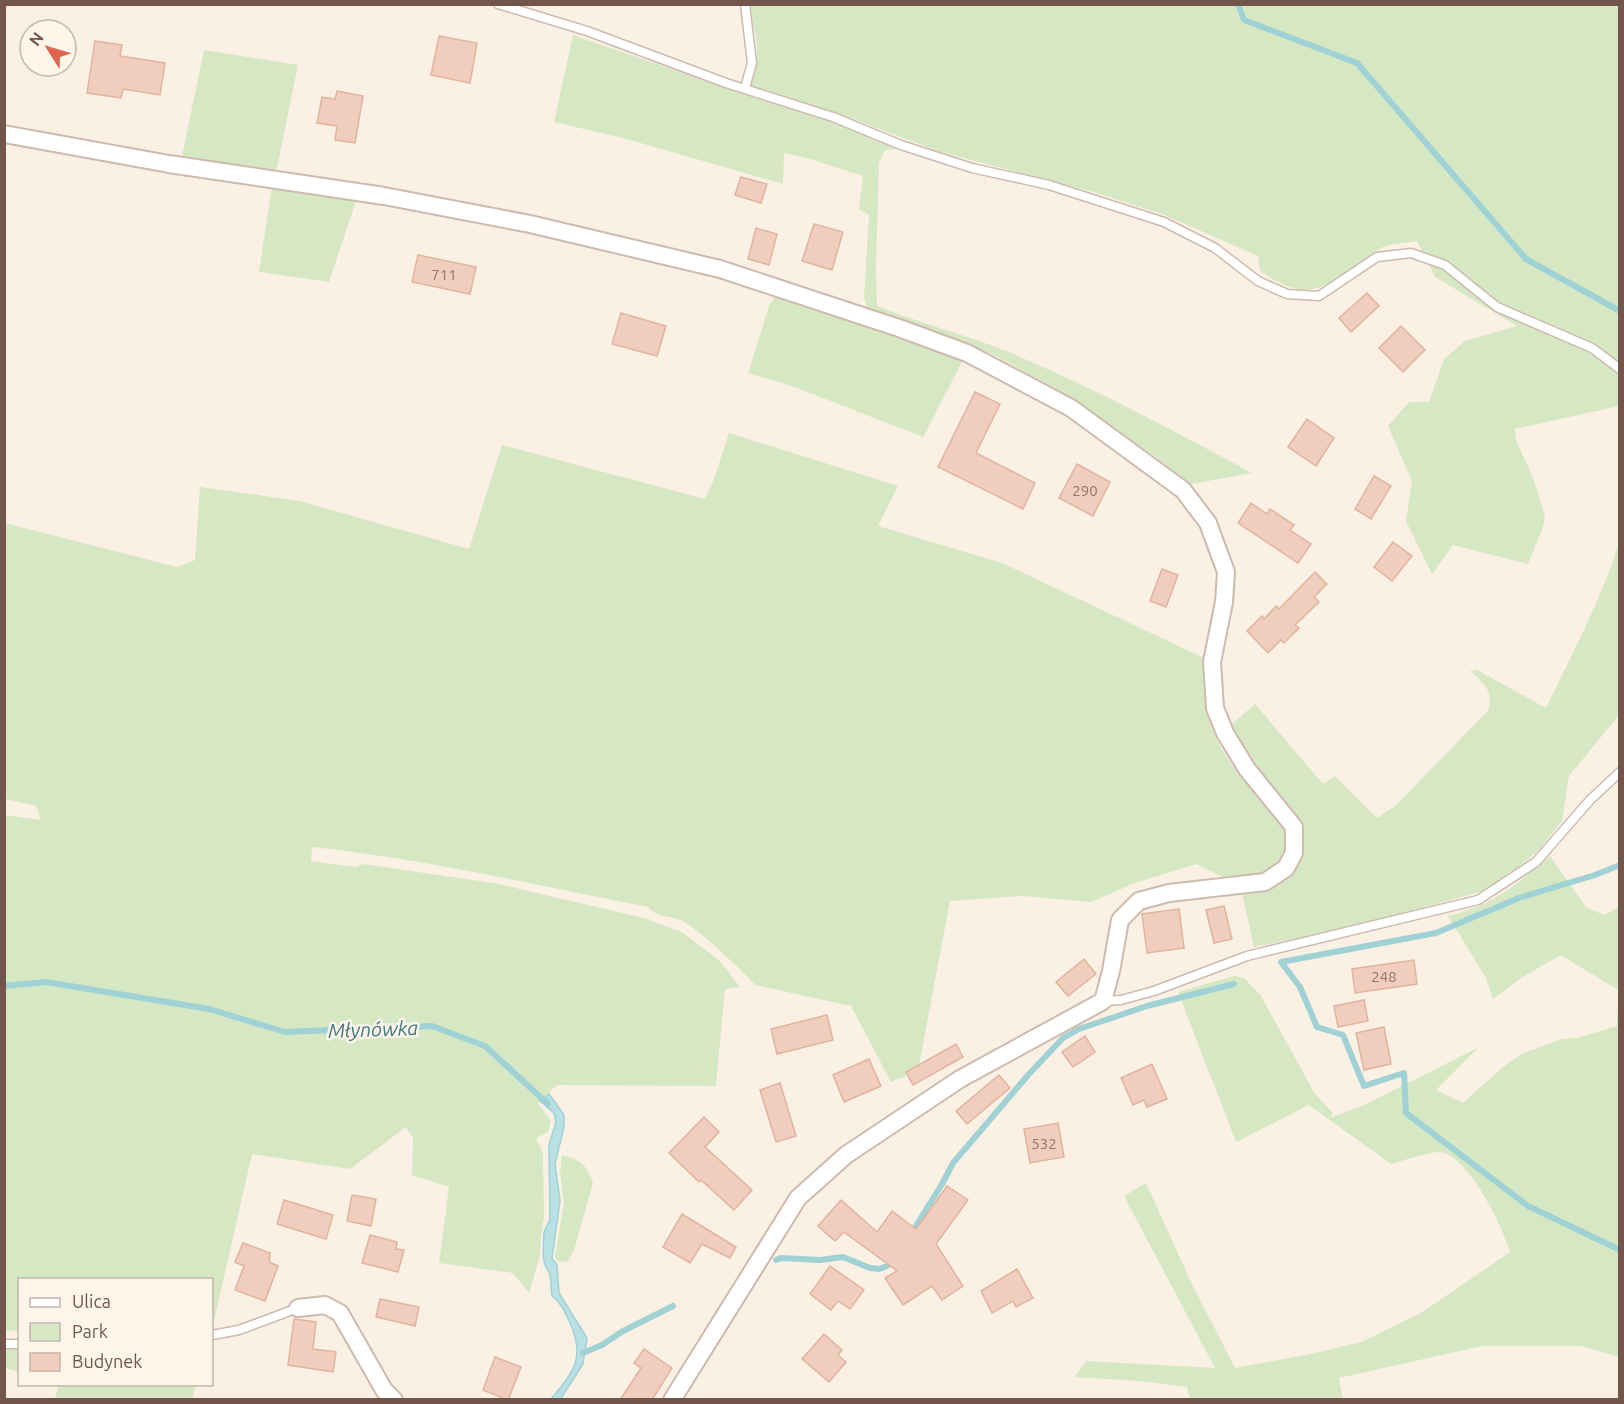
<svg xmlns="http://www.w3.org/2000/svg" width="1624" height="1404" font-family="Ubuntu,sans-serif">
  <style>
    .green { fill: #d5e8c3 }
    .water { fill: #b9e1e4; stroke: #a0d1d5; stroke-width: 1.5 }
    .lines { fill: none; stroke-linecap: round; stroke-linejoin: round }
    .stream { stroke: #a0d1d5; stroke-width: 6 }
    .building { fill: #f0cdbd; stroke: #e2b39e; stroke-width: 1.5 }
    .lane-casing { stroke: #cebaae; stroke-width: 11 }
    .street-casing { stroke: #cebaae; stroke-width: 20 }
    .lane { stroke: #fff; stroke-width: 8 }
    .street { stroke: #fff; stroke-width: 16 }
    .labels { text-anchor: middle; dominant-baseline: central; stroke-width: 5; stroke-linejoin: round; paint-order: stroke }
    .number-label { font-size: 15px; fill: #927468 }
    .water-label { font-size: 20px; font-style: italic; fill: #42797f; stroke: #fef5ea }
  </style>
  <rect width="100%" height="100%" fill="#fbf0e4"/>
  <g class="green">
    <path d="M 750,5 L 1619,5 L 1619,406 L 1515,429 L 1516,440 L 1534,480 L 1545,517 L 1543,527 L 1528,564 L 1453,545 L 1432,574 L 1406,521 L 1412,481 L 1388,426 L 1409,402 L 1429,402 L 1444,359 L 1465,341 L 1517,326 L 1435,277 L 1417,241 C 1406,243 1391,243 1381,248 C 1373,252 1366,259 1359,264 C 1319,293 1302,300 1260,271 L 1258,256 L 1162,214 L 1090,191 L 941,152 L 828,110 L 750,85 C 764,61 754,30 750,5 Z"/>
    <path d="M 573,35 L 738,92 L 794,109 L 844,126 L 897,149 L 885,150 L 879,163 L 876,268 L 877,306 C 919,323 964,334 1006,351 C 1091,386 1171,429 1252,473 L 1191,484 L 1153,455 L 1053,387 L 996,356 L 962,341 L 869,312 L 864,298 L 869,215 L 859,209 L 863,176 L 807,158 L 784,153 L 783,184 L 623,138 L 554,122 Z"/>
    <polygon points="204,50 298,65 276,172 182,156"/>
    <polygon points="272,187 356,201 329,282 259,272"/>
    <polygon points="776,295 964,358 923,437 792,386 748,373 769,306"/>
    <path d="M 729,433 L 898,486 L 878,526 L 1002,563 L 1204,658 C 1201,713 1210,734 1241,778 L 1252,756 L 1246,750 L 1232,724 L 1255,704 L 1323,784 L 1335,776 L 1377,818 L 1395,806 L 1488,711 C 1494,691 1485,684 1470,671 L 1477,670 L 1546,708 C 1572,654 1601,600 1619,543 L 1619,715 L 1569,776 L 1562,821 L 1538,851 L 1513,872 L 1490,888 L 1476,893 L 1344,929 L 1254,947 L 1240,885 L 1196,864 L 1135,883 L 1091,902 L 1022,896 L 950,901 L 918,1071 L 891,1082 L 851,1006 L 755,985 C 743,971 698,929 683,921 C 671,916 656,917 648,907 C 536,885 425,859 312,847 L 311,861 L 356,867 L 363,864 L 494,883 L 644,918 L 682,932 L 720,961 L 740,987 L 725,989 L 716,1086 L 557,1085 L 538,1103 L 551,1121 L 548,1132 L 536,1138 L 543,1154 L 544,1217 L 541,1236 L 540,1256 L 529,1293 L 513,1273 L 439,1263 L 449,1187 L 412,1175 L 413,1138 L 406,1127 L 350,1169 L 252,1154 L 214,1321 L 212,1321 L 212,1280 L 20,1280 L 19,1330 L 5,1331 L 4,815 L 41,820 L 36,806 L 5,799 L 5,523 L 177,567 L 195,560 L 200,487 L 300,501 L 469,549 L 502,445 L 705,499 L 714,479 Z"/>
    <path d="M 1550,856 L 1586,907 L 1604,915 L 1619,907 L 1619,1357 L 1580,1346 L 1482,1346 L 1339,1378 L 1343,1400 L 1190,1399 L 1187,1387 L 1140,1381 L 1075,1377 L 1086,1361 L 1215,1368 L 1124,1196 L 1146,1183 L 1191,1282 L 1235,1368 L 1311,1354 L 1361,1342 L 1421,1313 L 1510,1252 C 1503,1227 1469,1157 1441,1152 C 1432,1151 1401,1161 1391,1164 L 1309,1105 L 1236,1142 L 1178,992 L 1234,976 L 1244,978 L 1261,996 L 1315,1094 L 1333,1113 L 1330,1118 L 1362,1106 L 1479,1047 L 1436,1090 L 1463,1103 L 1503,1067 L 1521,1054 L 1561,1039 L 1577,1038 L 1617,1026 L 1618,990 L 1561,955 L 1521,978 L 1493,999 L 1486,978 L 1448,916 C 1496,904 1514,886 1550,856 Z"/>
    <path d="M 562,1155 C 581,1160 586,1164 593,1183 L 574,1250 L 568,1261 L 563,1262 L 556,1260 L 555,1255 L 564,1203 L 560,1173 Z"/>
    <polygon points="5,1344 19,1344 19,1372 5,1368"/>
    <polygon points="59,1384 196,1384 196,1385 192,1399 55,1399"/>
  </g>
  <path class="water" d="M 549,1094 L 564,1115 L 564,1127 L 555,1164 L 560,1201 L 552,1258 L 557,1265 L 559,1293 L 587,1338 L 583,1364 L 560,1400 L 551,1399 C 573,1372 586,1359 570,1323 C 565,1312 562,1304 552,1296 L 550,1274 L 545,1265 L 543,1255 L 544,1232 L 550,1219 L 549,1145 L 556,1122 L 554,1113 L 540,1101 Z"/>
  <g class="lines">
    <g class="stream">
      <polyline points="1238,4 1244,20 1357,63 1526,259 1620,311"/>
      <polyline points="1620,865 1595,875 1519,898 1436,933 1281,962 1300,987 1317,1027 1343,1035 1364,1086 1404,1073 1406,1113 1528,1206 1620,1250"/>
      <polyline points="4,986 46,982 209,1009 285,1032 432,1026 485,1046 548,1104"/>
      <polyline points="911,1234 942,1184 953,1163 1029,1074 1063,1038 1079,1029 1147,1006 1234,984"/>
      <polyline points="776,1260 781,1258 820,1260 843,1257 870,1268 879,1269 887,1266 894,1260"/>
      <polyline points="583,1353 602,1345 623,1331 673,1306"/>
    </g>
  </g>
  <g class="building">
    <polygon points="439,36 477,43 470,83 431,75"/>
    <polygon points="95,41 122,45 120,56 165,63 160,95 123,89 121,98 87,93"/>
    <polygon points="337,91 363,96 355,143 335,140 337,126 317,123 322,97 335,99"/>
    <polygon points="741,177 767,184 761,203 735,195"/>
    <polygon points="814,224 843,232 832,270 802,261"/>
    <polygon points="756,228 777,234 769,265 748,259"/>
    <polygon points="418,255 476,267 470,294 412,282"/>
    <polygon points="1367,293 1379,306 1351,332 1339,318"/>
    <polygon points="621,313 666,326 657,356 612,344"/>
    <polygon points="1401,326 1425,350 1403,372 1379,348"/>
    <polygon points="975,392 1000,404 976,453 1035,483 1023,509 938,467"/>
    <polygon points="1307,419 1334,438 1316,466 1288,447"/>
    <polygon points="1077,464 1110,482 1093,516 1059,498"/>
    <polygon points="1374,476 1391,486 1371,519 1355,509"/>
    <polygon points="1251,503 1267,514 1270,509 1294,525 1290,530 1311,544 1298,563 1238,523"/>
    <polygon points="1393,542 1412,556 1392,581 1374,567"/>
    <polygon points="1162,569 1178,575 1166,607 1150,601"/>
    <polygon points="1315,572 1327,584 1314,597 1319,602 1295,625 1299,628 1284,643 1281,640 1268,653 1247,631 1262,616 1264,619 1276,606 1279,609"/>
    <polygon points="1224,906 1232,939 1214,943 1206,910"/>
    <polygon points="1179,909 1184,948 1147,953 1142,914"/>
    <polygon points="1084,959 1096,974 1068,996 1056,982"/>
    <polygon points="1414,960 1417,984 1355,993 1352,969"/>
    <polygon points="1364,1000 1368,1021 1338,1027 1334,1006"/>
    <polygon points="827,1015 833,1040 777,1054 771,1029"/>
    <polygon points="1384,1027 1391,1064 1364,1070 1356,1033"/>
    <polygon points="1085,1036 1095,1052 1073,1067 1062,1052"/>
    <polygon points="956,1044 963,1057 913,1085 906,1072"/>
    <polygon points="869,1059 881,1086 844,1102 833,1075"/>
    <polygon points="1152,1064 1167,1099 1147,1107 1144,1100 1133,1105 1121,1078"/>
    <polygon points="999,1075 1010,1088 967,1124 956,1111"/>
    <polygon points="780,1083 796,1136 776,1142 760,1090"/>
    <polygon points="704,1117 719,1132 705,1147 752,1190 734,1210 701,1180 699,1182 669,1153"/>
    <polygon points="1058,1123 1064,1157 1030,1163 1024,1129"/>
    <polygon points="947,1186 968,1200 936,1244 963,1286 942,1300 932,1286 903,1305 885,1278 897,1271 844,1232 835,1241 818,1226 841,1200 877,1232 892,1211 916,1229"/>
    <polygon points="352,1195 376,1199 371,1226 347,1221"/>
    <polygon points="284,1200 333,1215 326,1239 277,1224"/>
    <polygon points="682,1214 736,1247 730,1258 702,1244 690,1263 663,1247"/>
    <polygon points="370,1235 397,1242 396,1249 404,1250 398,1272 362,1263"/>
    <polygon points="243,1243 270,1253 269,1262 278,1266 265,1301 235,1290 244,1266 235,1262"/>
    <polygon points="830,1266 864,1290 850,1309 838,1301 831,1310 810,1294"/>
    <polygon points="1017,1269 1033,1298 1016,1307 1013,1301 992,1313 981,1291"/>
    <polygon points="380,1299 419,1307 415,1326 376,1317"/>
    <polygon points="294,1319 316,1322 313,1349 336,1352 333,1372 288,1365"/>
    <polygon points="824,1334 842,1350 838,1355 846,1362 829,1382 802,1359"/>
    <polygon points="644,1349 672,1368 652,1400 620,1400 641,1368 634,1363"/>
    <polygon points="495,1357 521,1367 508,1400 483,1390"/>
  </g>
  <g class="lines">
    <g class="lane-casing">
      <g id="lane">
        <polyline points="498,4 587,31 726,83 833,117 901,145 972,168 1049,185 1164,222 1215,248 1258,281 1287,294 1319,296 1377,257 1411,253 1445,265 1497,307 1592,348 1620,369"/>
        <polyline points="745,88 752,63 745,4"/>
        <polyline points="1103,1001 1121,1000 1154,991 1247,956 1478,900 1536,862 1590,800 1620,772"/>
        <polyline points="212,1335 239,1330 298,1308"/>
        <polyline points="4,1344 20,1344"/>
      </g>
    </g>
    <g class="street-casing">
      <g id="street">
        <polyline points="4,134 169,164 384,196 530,224 720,269 899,328 967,353 1071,408 1183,490 1208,523 1226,572 1224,602 1212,662 1215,708 1225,733 1247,769 1294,827 1294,853 1286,868 1265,882 1169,893 1139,901 1120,920 1111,971 1103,1001 960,1079 846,1155 798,1198 672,1400"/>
        <polyline points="298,1308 325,1305 340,1313 384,1390 394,1400"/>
      </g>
    </g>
    <use href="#lane" class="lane"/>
    <use href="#street" class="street"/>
  </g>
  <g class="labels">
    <g class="number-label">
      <text x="444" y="274">711</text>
      <text x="1085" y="490">290</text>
      <text x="1384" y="976">248</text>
      <text x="1044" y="1143">532</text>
    </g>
    <g class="water-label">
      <text transform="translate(373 1029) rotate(-2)">Młynówka</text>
    </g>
  </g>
  <rect width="1624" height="1404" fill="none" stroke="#73564b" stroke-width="12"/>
  <rect x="18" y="1278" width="195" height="108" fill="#fef5ea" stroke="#c6b5aa" stroke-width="1.5"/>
  <rect x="30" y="1298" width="30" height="9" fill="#ffffff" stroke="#c6b5aa" stroke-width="1.5"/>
  <text x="72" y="1308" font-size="18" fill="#73564b">Ulica</text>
  <rect x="30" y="1323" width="30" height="18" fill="#d5e8c3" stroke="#c6b5aa" stroke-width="1.5"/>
  <text x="72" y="1338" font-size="18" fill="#73564b">Park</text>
  <rect x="30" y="1353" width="30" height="18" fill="#f0cdbd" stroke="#c6b5aa" stroke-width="1.5"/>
  <text x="72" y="1368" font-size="18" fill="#73564b">Budynek</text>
  <g transform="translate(48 48) rotate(307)"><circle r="28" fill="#fef5ea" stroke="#c6b5aa" stroke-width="1.5"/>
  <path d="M0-4.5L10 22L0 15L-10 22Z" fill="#e1644e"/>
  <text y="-9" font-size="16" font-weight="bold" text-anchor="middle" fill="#73564b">N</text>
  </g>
</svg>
